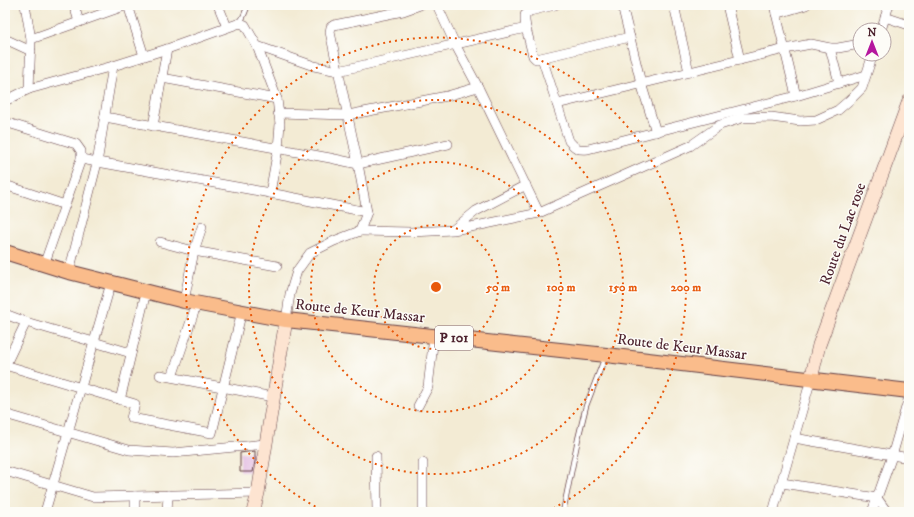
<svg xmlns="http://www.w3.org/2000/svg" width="914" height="517" font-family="'IM FELL DW Pica',serif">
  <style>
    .building { fill: #deb1df }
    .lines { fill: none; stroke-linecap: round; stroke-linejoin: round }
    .lane-casing { stroke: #633e44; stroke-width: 6 }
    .street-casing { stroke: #633e44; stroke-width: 10 }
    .secondary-casing { stroke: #633e44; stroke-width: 14 }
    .primary-casing { stroke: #633e44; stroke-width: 16 }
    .lane { stroke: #fff; stroke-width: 4.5 }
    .street { stroke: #fff; stroke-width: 9 }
    .secondary { stroke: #fde4d1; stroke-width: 13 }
    .primary { stroke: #fabc8b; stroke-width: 14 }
    .ring { fill: none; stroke: #e8590c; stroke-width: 2; stroke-dasharray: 2 4 }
    .labels { text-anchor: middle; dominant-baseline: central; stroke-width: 3; stroke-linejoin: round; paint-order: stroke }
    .shield { fill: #fdfcf7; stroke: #806168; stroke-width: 1 }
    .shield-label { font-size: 14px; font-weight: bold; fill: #4a1f2b }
    .street-label { font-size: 15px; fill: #4a1f2b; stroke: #fdfcf7 }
    .centre { fill: #e8590c; stroke: #fdfcf7; stroke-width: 2 }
    .ring-label { font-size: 12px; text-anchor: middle; font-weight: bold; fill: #e8590c; stroke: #fdfcf7; stroke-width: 3; stroke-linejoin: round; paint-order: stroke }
  </style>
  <rect width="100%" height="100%" fill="#fdfcf7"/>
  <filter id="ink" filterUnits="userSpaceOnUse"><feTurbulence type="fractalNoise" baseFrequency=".025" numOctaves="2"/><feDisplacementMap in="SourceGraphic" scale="8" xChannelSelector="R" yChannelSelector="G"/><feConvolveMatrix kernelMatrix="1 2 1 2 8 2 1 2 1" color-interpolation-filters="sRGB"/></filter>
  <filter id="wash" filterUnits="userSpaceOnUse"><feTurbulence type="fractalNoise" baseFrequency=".012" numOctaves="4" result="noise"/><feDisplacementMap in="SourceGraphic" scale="16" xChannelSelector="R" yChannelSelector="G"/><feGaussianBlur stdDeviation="0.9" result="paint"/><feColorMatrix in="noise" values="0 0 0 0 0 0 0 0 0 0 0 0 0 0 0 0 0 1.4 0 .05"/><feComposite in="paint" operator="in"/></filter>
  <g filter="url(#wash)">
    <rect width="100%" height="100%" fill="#f3ebd4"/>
    <g id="blocks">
      <polygon class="building" points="255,451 255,461 253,472 240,472 240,453"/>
    </g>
  </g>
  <g filter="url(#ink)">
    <use href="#blocks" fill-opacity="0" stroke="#633e44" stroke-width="1"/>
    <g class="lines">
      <g class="lane-casing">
        <g id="lane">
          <polyline points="240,23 244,15 248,5"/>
          <polyline points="563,512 578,439 586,406 605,357"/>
        </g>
      </g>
      <g class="street-casing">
        <g id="street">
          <polyline points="25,5 31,39 29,89"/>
          <polyline points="74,5 79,22"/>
          <polyline points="128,5 144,56"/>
          <polyline points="218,5 227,27"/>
          <polyline points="437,5 455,44 478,87 539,213"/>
          <polyline points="622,5 641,83 656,132"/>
          <polyline points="674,5 689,72"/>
          <polyline points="727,5 740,60"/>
          <polyline points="774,5 796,96"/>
          <polyline points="776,14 806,5"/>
          <polyline points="885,17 909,25"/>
          <polyline points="526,28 533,56 536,59 630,37"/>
          <polyline points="881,30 889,5"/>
          <polyline points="5,39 31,51"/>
          <polyline points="31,39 127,5"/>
          <polyline points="257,46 314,66 338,71 526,28 525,21 525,15 530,11 555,5"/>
          <polyline points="830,48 839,83"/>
          <path d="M 542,58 L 569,141 C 576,149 578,150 588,149 L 796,96 L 866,75"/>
          <polyline points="162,78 277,99"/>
          <polyline points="5,101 29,89 113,66 167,49 240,23 245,25 257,46 277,99 280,124 278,149 270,193"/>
          <polyline points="557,104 785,49 811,44 830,48 838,48 860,44"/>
          <polyline points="278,113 348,115 447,96 478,87"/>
          <polyline points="105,117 330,158 358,164 448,144"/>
          <polyline points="5,122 76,144 81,151 81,159 44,265"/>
          <polyline points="153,126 167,49"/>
          <polyline points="81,159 270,193 367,212"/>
          <polyline points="5,185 65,205"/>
          <polyline points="454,229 476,211 526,185"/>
          <polyline points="360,231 411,232 453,230 481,225 539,213 690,146 720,125 742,118 771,117 800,121 816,120 838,110 852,98 862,88 873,54"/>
          <polyline points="160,242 194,251 277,266"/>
          <polyline points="69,272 97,163 113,66"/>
          <polyline points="184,301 194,251 202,227"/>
          <polyline points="5,314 26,322 131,353"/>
          <polyline points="286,320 290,294 297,271 310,253 334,241 360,231 367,212 358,164 330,32 331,27 334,25 403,11 420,5"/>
          <polyline points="5,365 135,404 131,418 212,433 242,311"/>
          <polyline points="5,366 26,322"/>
          <polyline points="160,375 273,397"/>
          <polyline points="172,377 197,303"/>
          <polyline points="120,400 146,292"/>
          <polyline points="418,406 428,387 434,336"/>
          <polyline points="5,414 129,450 173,453 266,444"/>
          <polyline points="794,438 909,458"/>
          <polyline points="376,456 377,512"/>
          <polyline points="5,471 93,497 258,493"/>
          <polyline points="782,483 877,498 887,512"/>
          <polyline points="45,512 111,283"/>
          <polyline points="135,512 135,496"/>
          <polyline points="167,512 168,495"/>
          <polyline points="423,512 423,463"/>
          <polyline points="773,512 811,379"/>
          <polyline points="872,512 892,456 909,397"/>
        </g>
      </g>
      <g class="secondary-casing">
        <g id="secondary">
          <polyline points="811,379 819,345 909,101"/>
          <polyline points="253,512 258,493 286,320"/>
        </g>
      </g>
      <g class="primary-casing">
        <polyline id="primary" points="5,252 69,272 184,301 286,320 606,355 909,391"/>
      </g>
      <use href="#lane" class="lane"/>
      <use href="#street" class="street"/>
      <use href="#secondary" class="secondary"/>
      <use href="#primary" class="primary"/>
    </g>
  </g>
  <g class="ring">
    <circle cx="436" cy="287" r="62"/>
    <circle cx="436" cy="287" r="125"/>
    <circle cx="436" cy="287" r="187"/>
    <path d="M326 512A250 250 0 1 1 546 512"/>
  </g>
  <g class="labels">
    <rect class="shield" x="435" y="326" width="38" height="24" rx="3"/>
    <g class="shield-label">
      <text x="454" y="338">P 101</text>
    </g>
    <g class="street-label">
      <text transform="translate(843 234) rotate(-70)">Route du Lac rose</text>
      <text transform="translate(360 311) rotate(6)">Route de Keur Massar</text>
      <text transform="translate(682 347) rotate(7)">Route de Keur Massar</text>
    </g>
  </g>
  <circle cx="436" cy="287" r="6" class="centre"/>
  <g class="ring-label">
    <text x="498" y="291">50 m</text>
    <text x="561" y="291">100 m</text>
    <text x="623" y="291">150 m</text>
    <text x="686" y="291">200 m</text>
  </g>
  <rect width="914" height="517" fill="none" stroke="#fdfcf7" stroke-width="20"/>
  <g transform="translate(872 42)"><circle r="19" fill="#fdfcf7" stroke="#b5a4a5"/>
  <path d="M0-3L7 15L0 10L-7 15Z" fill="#b5179e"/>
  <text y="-6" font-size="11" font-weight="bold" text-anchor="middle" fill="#4a1f2b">N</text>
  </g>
</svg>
